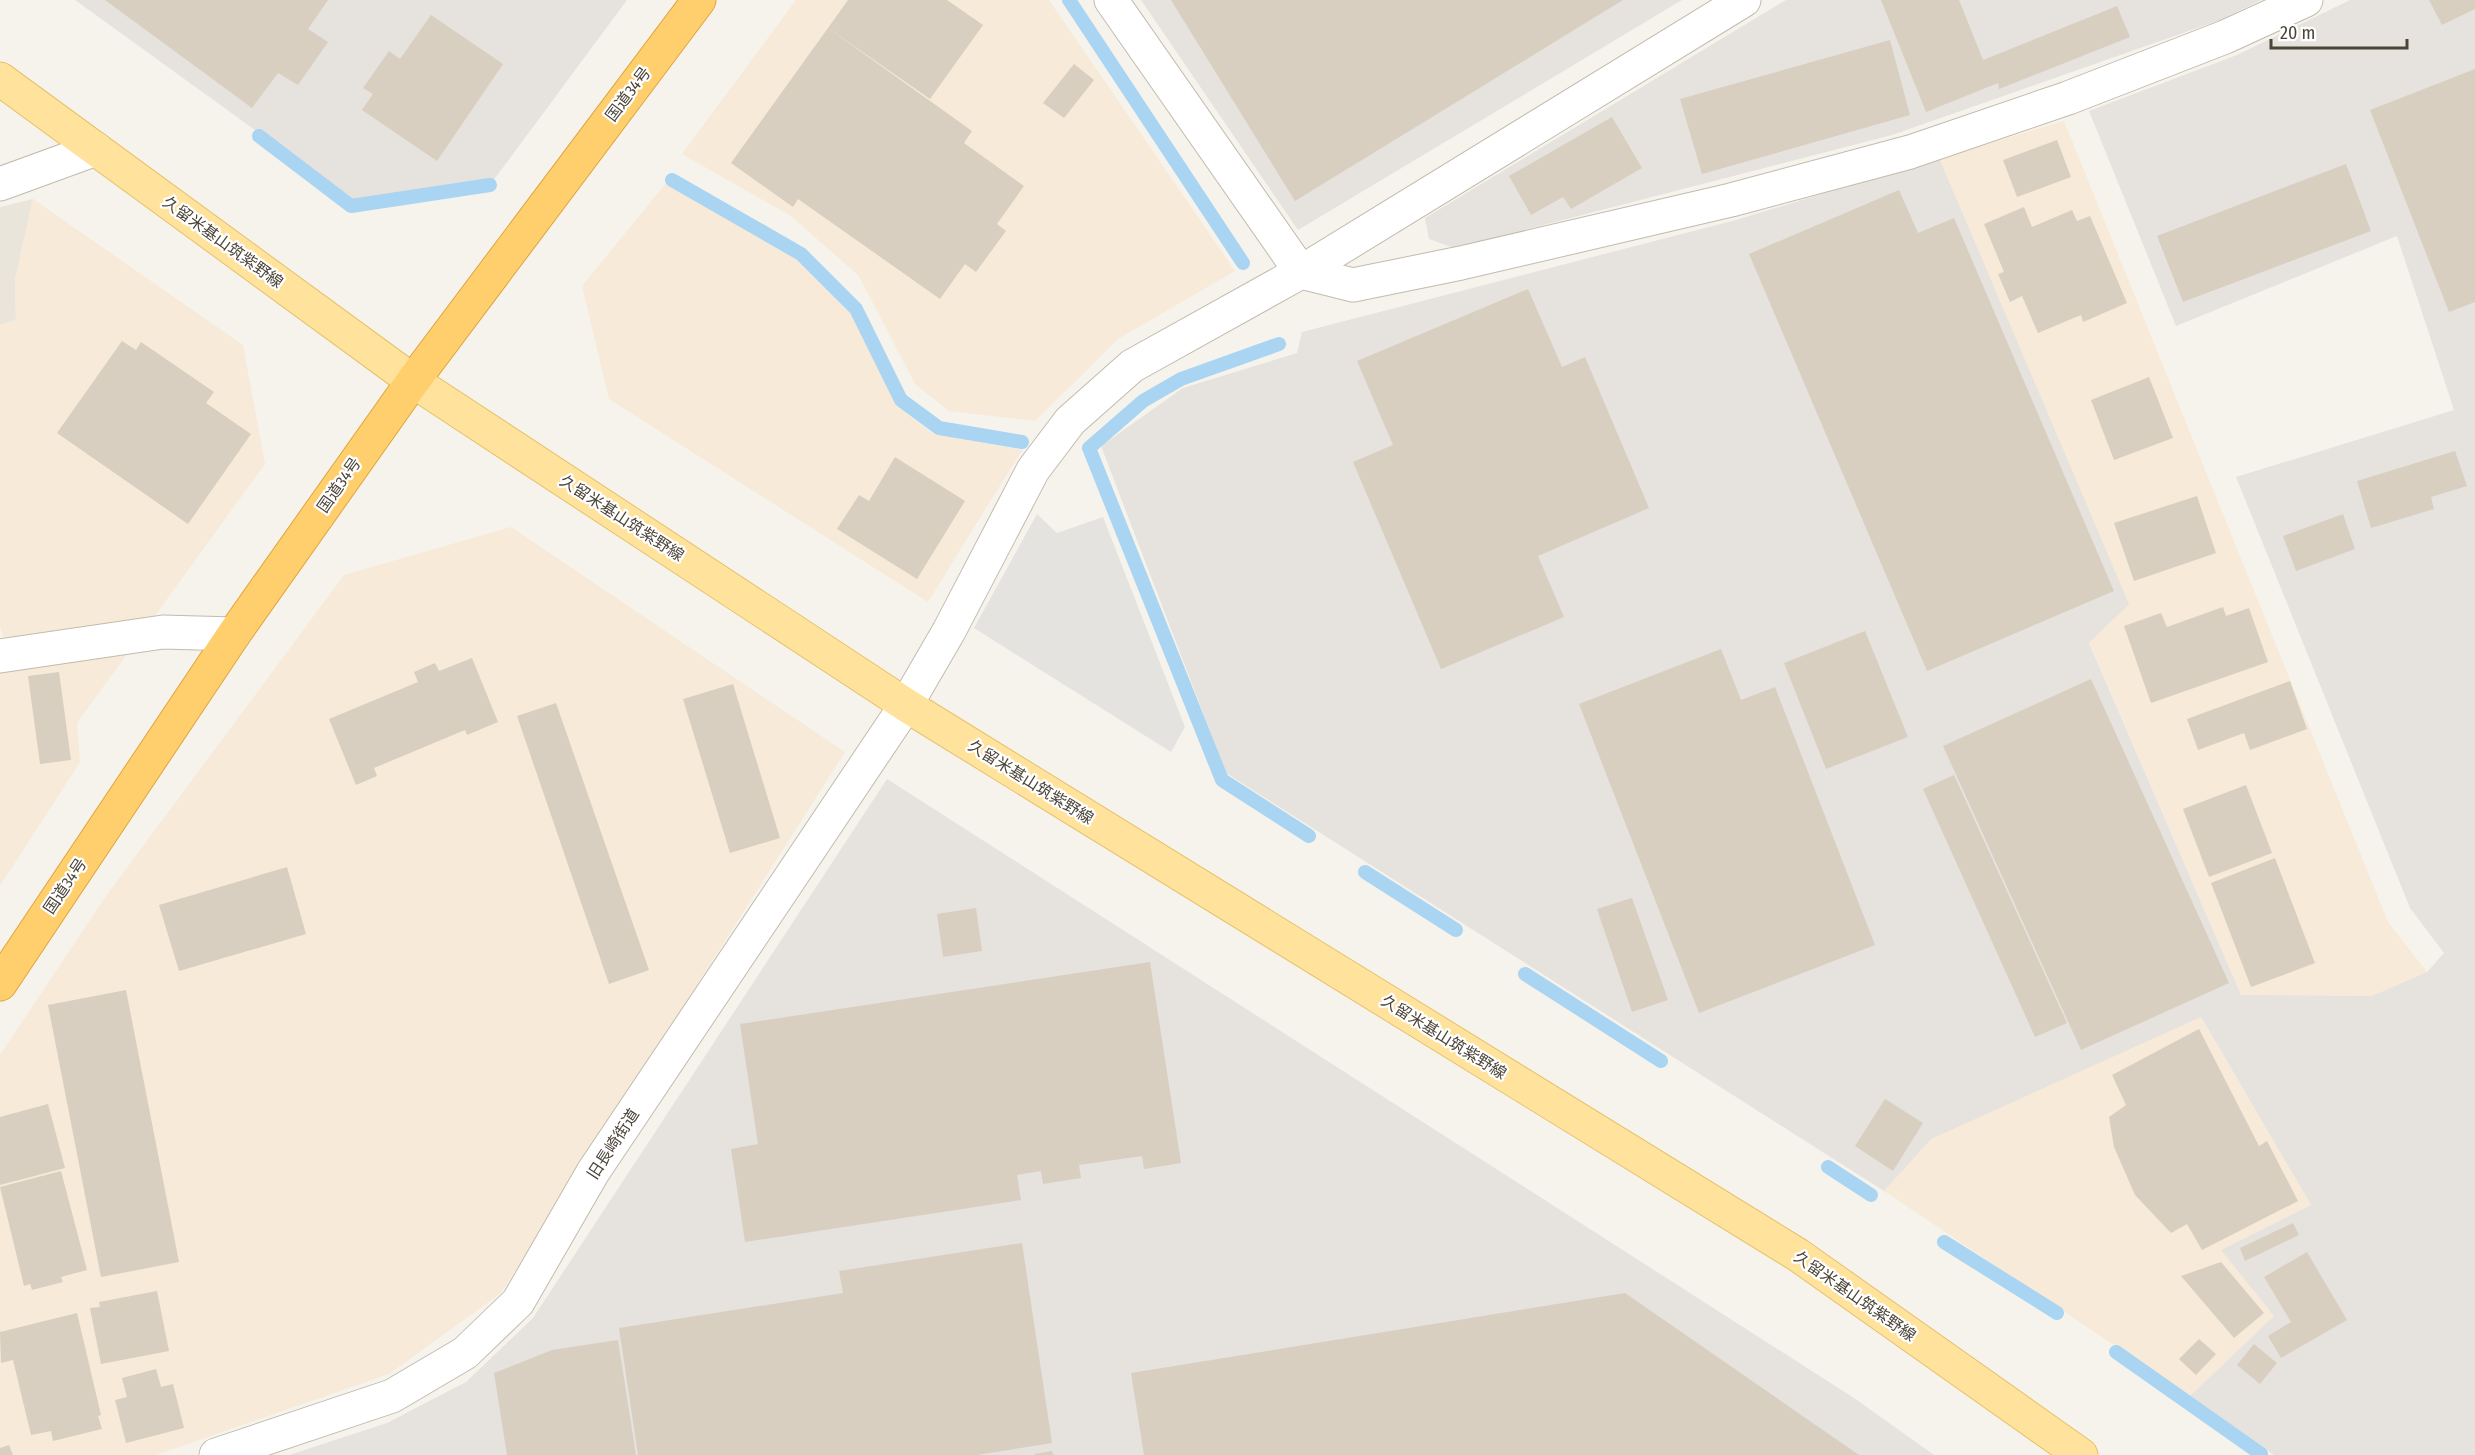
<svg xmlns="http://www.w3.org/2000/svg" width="2475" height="1455" font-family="'Fira Sans Condensed','Noto Sans JP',sans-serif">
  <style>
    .residential { fill: #eae5da }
    .commercial { fill: #f7ead8 }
    .industrial { fill: #e6e2dd }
    .parking { fill: #e5e3e0 }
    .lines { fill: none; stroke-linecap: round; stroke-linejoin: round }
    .stream { stroke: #a9d4f2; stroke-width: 14 }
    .building { fill: #d8cfc1 }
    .street-casing { stroke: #c2bbae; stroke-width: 35 }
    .primary-casing { stroke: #e6c16a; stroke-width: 35 }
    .highway-casing { stroke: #e0a43c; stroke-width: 35 }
    .street { stroke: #fff; stroke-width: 33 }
    .primary { stroke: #ffe39c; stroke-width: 33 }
    .highway { stroke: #ffcf6e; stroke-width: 33 }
    .labels { text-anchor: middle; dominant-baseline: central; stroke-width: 4.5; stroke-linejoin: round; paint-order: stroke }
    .street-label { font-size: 16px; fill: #4b4439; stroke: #fff }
  </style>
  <rect width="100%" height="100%" fill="#f6f3ec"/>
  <polygon class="residential" points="33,199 15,280 16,320 0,325 0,207"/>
  <g class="commercial">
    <polygon points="796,0 1049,0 1235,271 1118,339 1035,421 949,411 915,384 859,276 791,216 682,154"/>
    <polygon points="2064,121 2388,922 2427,972 2372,996 2241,995 2089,642 1939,158"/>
    <polygon points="666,183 797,258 858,322 897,406 933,434 1022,450 928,602 609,399 582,286"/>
    <polygon points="33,199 243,345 265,464 77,723 80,762 0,886 0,668 11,665 0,626 0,325 16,320 15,280"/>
    <polygon points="511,527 845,752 501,1293 389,1374 156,1455 0,1455 0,1055 106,896 344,575"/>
    <polygon points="2200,1016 2311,1205 2222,1250 2274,1316 2190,1396 1884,1191 1930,1139"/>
  </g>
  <g class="industrial">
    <polygon points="75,0 627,0 493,181 356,203"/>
    <polygon points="1141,0 1682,0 1298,230"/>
    <polygon points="1786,0 2261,0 2220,20 1892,135 1454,248 1429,239 1425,218"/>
    <polygon points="2350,0 2475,0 2475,1455 2274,1455 2190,1396 2274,1316 2221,1250 2311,1205 2201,1017 1931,1139 1884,1191 1226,773 1101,446 1183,388 1297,353 1302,332 1736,220 1939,158 2129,604 2089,643 2241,995 2372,996 2427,972 2444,953 2410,908 2236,477 2454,410 2397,236 2176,326 2089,111 2237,55"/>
    <polygon points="887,779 1854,1398 1934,1455 289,1455 387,1423 466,1382 533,1318"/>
  </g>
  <polygon class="parking" points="1037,514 1057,533 1103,517 1185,727 1171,752 974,628"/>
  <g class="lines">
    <g class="stream">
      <polyline points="1069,0 1243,263"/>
      <polyline points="259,136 351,206 490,185"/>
      <polyline points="672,180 801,254 856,309 901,400 939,428 1022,442"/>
      <polyline points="1279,344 1181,379 1143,401 1089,448 1222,780 1309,836"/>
      <polyline points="1365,872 1456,930"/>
      <polyline points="1525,974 1661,1061"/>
      <polyline points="1828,1167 1871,1195"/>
      <polyline points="1944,1242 2057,1313"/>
      <polyline points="2116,1352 2261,1454"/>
    </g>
  </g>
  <g class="building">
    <polygon points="105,0 328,0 308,29 328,42 298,85 278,73 252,108"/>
    <polygon points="848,0 947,0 983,25 930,99 828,28"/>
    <polygon points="1171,0 1623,0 1295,201"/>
    <polygon points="1881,0 1959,0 1983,60 2117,6 2130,37 1999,89 1998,83 1926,112"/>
    <polygon points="2429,0 2475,0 2475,9 2442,25"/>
    <polygon points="431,15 503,64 437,161 362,110 373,94 363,88 389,51 400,59"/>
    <polygon points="828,28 972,131 964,143 1024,186 997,224 1006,231 976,272 965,264 940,299 798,199 793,207 731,163"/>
    <polygon points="1890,40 1910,115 1702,174 1680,99"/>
    <polygon points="1074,64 1094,80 1064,118 1043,103"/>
    <polygon points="2475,69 2475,302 2449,312 2370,110"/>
    <polygon points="1612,117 1642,168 1571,209 1563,197 1531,215 1509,176"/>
    <polygon points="2057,140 2071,177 2017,197 2003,160"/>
    <polygon points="2346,164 2371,231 2183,302 2157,236"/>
    <polygon points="1899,190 1918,233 1954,218 2114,591 1927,671 1749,254"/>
    <polygon points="2024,207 2032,227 2072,210 2077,221 2090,216 2127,303 2083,322 2081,315 2038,333 2022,296 2010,302 1998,274 2004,272 1984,224"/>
    <polygon points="1528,289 1562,367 1585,357 1649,508 1538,556 1564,617 1441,669 1353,462 1393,445 1357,361"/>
    <polygon points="122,341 136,350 141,342 214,392 206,403 251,434 188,524 57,433"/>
    <polygon points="2149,377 2173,438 2114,460 2091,400"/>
    <polygon points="2455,451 2467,486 2431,497 2434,509 2371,528 2357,481"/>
    <polygon points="895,457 965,501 917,579 837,529 859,495 869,501"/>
    <polygon points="2197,496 2216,553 2134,581 2114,523"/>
    <polygon points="2343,514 2355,549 2296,571 2283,536"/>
    <polygon points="2223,607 2226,616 2249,608 2268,662 2151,703 2124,626 2161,613 2167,627"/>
    <polygon points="1865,631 1908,737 1826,769 1784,663"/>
    <polygon points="1721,649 1741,700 1775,687 1875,945 1699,1013 1579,704"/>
    <polygon points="472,658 498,722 467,735 465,730 374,768 377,776 356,785 329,719 418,682 414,672 435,663 439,671"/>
    <polygon points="59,672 71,760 40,764 28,676"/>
    <polygon points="2091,679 2229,983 2081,1050 1943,746"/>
    <polygon points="2290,681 2307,729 2250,750 2244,733 2198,750 2187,719"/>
    <polygon points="733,684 780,838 730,853 683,699"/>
    <polygon points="556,703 649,970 609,984 517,716"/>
    <polygon points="1954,775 2067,1023 2035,1037 1923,789"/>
    <polygon points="2246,785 2272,853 2209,877 2183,809"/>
    <polygon points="2275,858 2315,963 2251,987 2211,883"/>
    <polygon points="287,867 306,934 179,971 159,905"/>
    <polygon points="1632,898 1668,1000 1632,1012 1597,909"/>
    <polygon points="976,908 982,951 943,957 937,914"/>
    <polygon points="1150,962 1181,1163 1144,1169 1142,1156 1079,1165 1081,1178 1043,1184 1041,1171 1017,1175 1021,1200 745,1242 731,1149 758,1144 740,1024"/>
    <polygon points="126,990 179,1262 101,1277 48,1005"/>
    <polygon points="2199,1029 2259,1146 2267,1141 2298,1201 2202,1250 2187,1224 2171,1233 2135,1195 2114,1147 2109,1117 2126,1105 2112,1075"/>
    <polygon points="1885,1099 1923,1123 1893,1171 1855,1146"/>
    <polygon points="48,1104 65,1168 0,1185 0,1117"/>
    <polygon points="61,1171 87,1270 61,1277 63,1282 32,1290 30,1284 24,1286 0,1187"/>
    <polygon points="2293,1223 2299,1235 2245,1261 2240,1248"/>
    <polygon points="1022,1243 1052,1443 977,1455 638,1455 619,1328 843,1293 839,1271"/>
    <polygon points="2307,1252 2347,1320 2281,1358 2268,1336 2291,1322 2264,1277"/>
    <polygon points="2221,1262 2264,1313 2234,1338 2181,1276"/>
    <polygon points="157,1291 169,1351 101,1364 90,1308 100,1307 99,1302"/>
    <polygon points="1625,1293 1859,1455 1144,1455 1131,1373"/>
    <polygon points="77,1313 101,1415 98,1416 102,1429 53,1441 51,1431 31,1435 13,1360 1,1363 0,1332"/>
    <polygon points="2199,1339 2216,1354 2196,1375 2179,1359"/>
    <polygon points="618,1340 636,1455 507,1455 494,1373 552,1350"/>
    <polygon points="2254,1344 2277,1363 2260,1384 2237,1365"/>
    <polygon points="156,1369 161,1387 173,1384 184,1428 126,1443 115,1400 127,1397 122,1378"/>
    <polygon points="9,1445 13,1455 0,1455 0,1448"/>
    <polygon points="1052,1451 1053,1455 1035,1455 1034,1454"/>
  </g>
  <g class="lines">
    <g class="street-casing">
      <g id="street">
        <polyline points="1111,0 1301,272 1353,285 1461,263 1731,200 1910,152 2068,98 2225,37 2306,0"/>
        <polyline points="0,184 96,149"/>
        <polyline points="0,656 163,632 234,634"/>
        <polyline points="216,1455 392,1396 465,1353 518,1302 593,1172 906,705 949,631 1033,470 1070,421 1132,366 1301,272 1744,0"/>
      </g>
    </g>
    <g class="primary-casing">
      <polyline id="primary" points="0,79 413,381 906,705 1798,1255 2081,1455"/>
    </g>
    <g class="highway-casing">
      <polyline id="highway" points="0,984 234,634 413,381 699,0"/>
    </g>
    <use href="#street" class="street"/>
    <use href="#primary" class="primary"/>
    <use href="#highway" class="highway"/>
  </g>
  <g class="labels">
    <g class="street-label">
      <text transform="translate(628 94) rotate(-53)">国道34号</text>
      <text transform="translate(223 242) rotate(36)">久留米基山筑紫野線</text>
      <text transform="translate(339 485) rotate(-55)">国道34号</text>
      <text transform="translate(622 518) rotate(33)">久留米基山筑紫野線</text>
      <text transform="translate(1031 782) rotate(32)">久留米基山筑紫野線</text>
      <text transform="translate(65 886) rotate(-56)">国道34号</text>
      <text transform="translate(1444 1037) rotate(32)">久留米基山筑紫野線</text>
      <text transform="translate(613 1144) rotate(-57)">旧長崎街道</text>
      <text transform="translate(1855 1296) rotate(35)">久留米基山筑紫野線</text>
    </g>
  </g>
  <path d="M2271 39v9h136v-9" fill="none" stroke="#4b4439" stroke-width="3"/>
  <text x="2280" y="39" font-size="18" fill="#4b4439" stroke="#ffffff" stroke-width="4.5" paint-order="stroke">20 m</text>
</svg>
